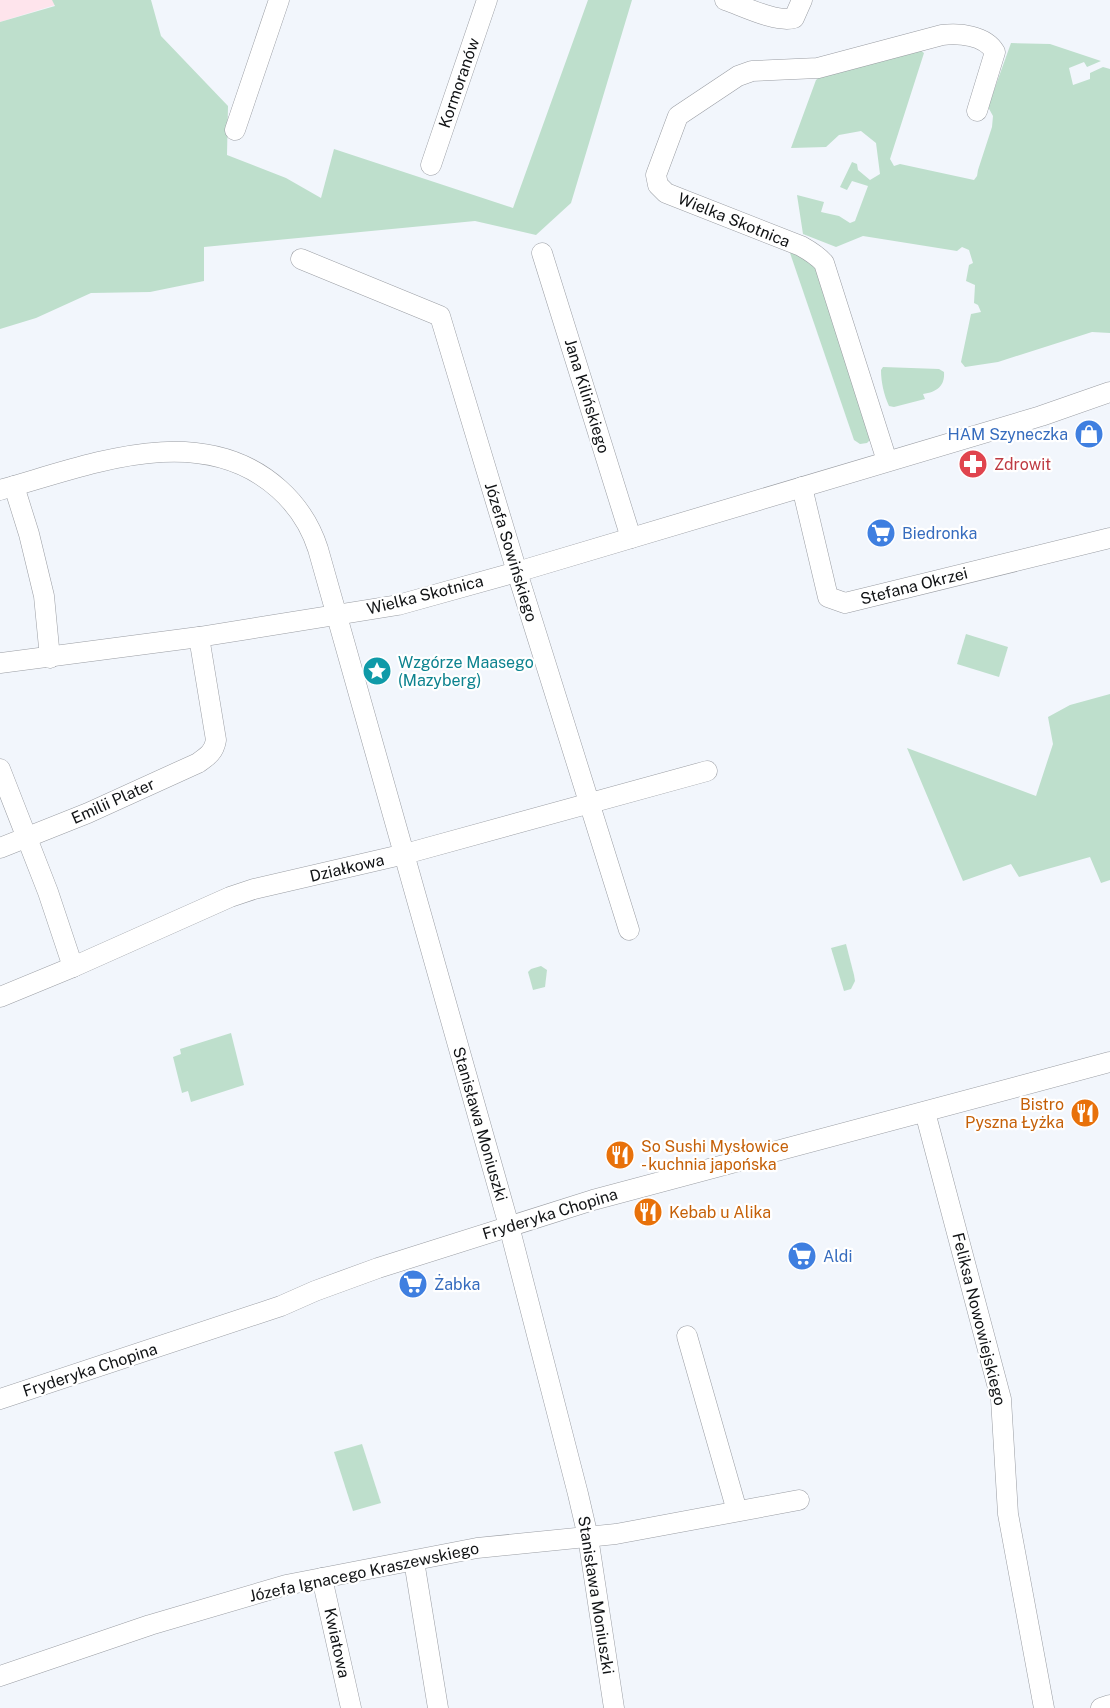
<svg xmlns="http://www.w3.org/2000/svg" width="1110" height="1708" font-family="'Public Sans',sans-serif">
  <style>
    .education { fill: #fee4ec }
    .green { fill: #bedfcc }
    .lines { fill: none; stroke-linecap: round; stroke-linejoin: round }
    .minor-casing { stroke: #9a9da3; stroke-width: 21 }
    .minor { stroke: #fff; stroke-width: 20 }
    .labels { text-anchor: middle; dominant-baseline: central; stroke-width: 4.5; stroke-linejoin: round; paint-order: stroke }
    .street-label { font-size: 16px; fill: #111315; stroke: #fff }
    .shop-label { font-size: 16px; fill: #366cbe; stroke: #fff; text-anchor: start }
    .health-label { font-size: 16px; fill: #be3a42; stroke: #fff; text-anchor: start }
    .culture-label { font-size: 16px; fill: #0d838f; stroke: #fff; text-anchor: start }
    .food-label { font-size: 16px; fill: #c56008; stroke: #fff; text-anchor: start }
  </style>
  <rect width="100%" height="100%" fill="#f2f6fc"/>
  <polygon class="education" points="0,0 52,0 55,5 0,22"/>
  <g class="green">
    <polygon points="52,0 151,0 161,36 228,106 227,155 286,178 321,198 334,149 513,208 588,0 632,0 571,203 536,235 475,221 204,247 204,281 150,292 91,293 36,318 0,329 0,22 55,6"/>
    <polygon points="1011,43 1050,44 1101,61 1087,67 1084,62 1069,68 1073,85 1090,79 1090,73 1103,67 1110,69 1110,333 1092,332 998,362 965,367 961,362 971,314 981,312 978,305 974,303 975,285 966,281 969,265 973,263 969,250 962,247 957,251 863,236 836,247 803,234 797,195 824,202 821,212 839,216 850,223 855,221 868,186 852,181 847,190 840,187 852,162 857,164 858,170 870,180 880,174 876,143 861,131 839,135 826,147 791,148 816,80 821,76 920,50 924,53 890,159 894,166 900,164 974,180 977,176 978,170 992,127 993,116 988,107"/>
    <polygon points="797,251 817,266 871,439 867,443 860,444 854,440 790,253"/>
    <path d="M 883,367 L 939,369 L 944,372 C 945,386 937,392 923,394 L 925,399 L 894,407 L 889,406 C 884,395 881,382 881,370 Z"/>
    <polygon points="966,634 1008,647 999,677 957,664"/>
    <polygon points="1110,694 1110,880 1101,883 1090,857 1019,877 1011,864 963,881 907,748 1036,796 1053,744 1048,717 1070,705"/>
    <polygon points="846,944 854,975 855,981 851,989 844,991 831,948"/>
    <polygon points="541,966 547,970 545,987 533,990 528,972 531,969"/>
    <polygon points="231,1033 244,1085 191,1102 188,1091 182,1093 173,1057 181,1054 180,1049"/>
    <polygon points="362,1444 381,1503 353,1511 334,1452"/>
  </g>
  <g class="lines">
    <g class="minor-casing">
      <g id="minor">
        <path d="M 725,0 C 743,6 776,23 794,18 L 802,0"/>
        <polyline points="235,130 279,0"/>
        <polyline points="431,165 487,0"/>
        <polyline points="542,253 631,538"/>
        <polyline points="301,259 440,316 517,572 629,930"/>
        <path d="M 887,461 L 824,263 C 817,255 810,251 801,246 L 666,193 L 658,185 L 656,175 L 678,116 L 738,76 L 752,71 L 818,68 L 942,35 C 959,33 985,35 995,52 L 977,111"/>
        <polyline points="14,486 29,534 44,596 50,658"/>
        <polyline points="802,487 828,597 845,603 1110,538"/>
        <path d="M 0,490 C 87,466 200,418 279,489 C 298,506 310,524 318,549 L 509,1226 L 578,1494 L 588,1537 L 614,1708"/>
        <polyline points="0,663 199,637 398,605 517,572 1041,416 1110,392"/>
        <polyline points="0,769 48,892 73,967"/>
        <path d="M 0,848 L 88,813 L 198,763 C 208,756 214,752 216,740 L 199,637"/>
        <polyline points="0,997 73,967 230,897 254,889 405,854 707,771"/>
        <polyline points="925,1112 1001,1399 1008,1514 1044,1708"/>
        <polyline points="687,1336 737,1511"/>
        <polyline points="0,1399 281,1306 315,1291 378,1268 593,1200 1110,1062"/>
        <polyline points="414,1561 438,1708"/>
        <polyline points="322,1578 351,1708"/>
        <polyline points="0,1676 150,1625 286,1585 477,1548 616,1534 799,1500"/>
        <polyline points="1101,1708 1110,1705"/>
      </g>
    </g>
    <use href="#minor" class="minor"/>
  </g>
  <defs>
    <g id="shop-disc" transform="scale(1.5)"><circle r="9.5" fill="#3f7fe0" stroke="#fff"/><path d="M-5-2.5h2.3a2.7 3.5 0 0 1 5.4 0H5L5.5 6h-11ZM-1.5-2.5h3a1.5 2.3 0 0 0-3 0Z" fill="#fff"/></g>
    <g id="pharmacy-disc" transform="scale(1.5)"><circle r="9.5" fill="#e0444e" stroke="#fff"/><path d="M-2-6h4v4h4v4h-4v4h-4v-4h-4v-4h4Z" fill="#fff"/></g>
    <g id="supermarket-disc" transform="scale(1.5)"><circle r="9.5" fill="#3f7fe0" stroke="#fff"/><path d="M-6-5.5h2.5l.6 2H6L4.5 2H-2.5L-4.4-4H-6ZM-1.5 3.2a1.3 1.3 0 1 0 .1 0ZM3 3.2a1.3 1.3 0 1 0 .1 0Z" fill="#fff"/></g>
    <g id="sight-disc" transform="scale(1.5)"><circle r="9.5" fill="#0f9aa8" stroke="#fff"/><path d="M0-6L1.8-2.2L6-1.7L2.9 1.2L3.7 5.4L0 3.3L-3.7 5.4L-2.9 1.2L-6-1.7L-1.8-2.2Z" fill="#fff"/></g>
    <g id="restaurant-disc" transform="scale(1.5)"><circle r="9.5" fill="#e8710a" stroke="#fff"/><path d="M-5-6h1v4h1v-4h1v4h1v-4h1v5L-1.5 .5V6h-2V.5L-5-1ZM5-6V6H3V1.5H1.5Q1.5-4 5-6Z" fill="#fff"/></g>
  </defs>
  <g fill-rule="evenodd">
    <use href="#shop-disc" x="1089" y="434"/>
    <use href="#pharmacy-disc" x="973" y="464"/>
    <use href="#supermarket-disc" x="881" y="533"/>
    <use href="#sight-disc" x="377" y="671"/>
    <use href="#restaurant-disc" x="1085" y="1113"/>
    <use href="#restaurant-disc" x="620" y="1155"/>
    <use href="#restaurant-disc" x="648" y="1212"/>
    <use href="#supermarket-disc" x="802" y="1256"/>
    <use href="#supermarket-disc" x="413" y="1284"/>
  </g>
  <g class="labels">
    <g class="street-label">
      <text transform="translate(459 83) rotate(-71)">Kormoranów</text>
      <text transform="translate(734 220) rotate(22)">Wielka Skotnica</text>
      <text transform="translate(587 396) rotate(73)">Jana Kilińskiego</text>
      <text transform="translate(511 552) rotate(73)">Józefa Sowińskiego</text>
      <text transform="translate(914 586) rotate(-14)">Stefana Okrzei</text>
      <text transform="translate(425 595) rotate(-14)">Wielka Skotnica</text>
      <text transform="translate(113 801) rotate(-24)">Emilii Plater</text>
      <text transform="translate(347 868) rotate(-13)">Działkowa</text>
      <text transform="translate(480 1124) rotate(74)">Stanisława Moniuszki</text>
      <text transform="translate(550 1214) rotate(-17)">Fryderyka Chopina</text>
      <text transform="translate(979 1319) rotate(76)">Feliksa Nowowiejskiego</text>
      <text transform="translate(90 1370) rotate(-18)">Fryderyka Chopina</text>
      <text transform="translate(364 1572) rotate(-12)">Józefa Ignacego Kraszewskiego</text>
      <text transform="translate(596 1595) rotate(81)">Stanisława Moniuszki</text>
      <text transform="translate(337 1643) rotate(78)">Kwiatowa</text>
    </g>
    <g class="shop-label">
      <text x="1068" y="434" text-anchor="end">HAM Szyneczka</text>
      <text x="902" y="533">Biedronka</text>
      <text x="823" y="1256">Aldi</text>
      <text x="434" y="1284">Żabka</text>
    </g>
    <g class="health-label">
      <text x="994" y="464">Zdrowit</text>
    </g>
    <g class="culture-label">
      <text x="398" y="662">Wzgórze Maasego<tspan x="398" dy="18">(Mazyberg)</tspan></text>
    </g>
    <g class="food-label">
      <text x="1064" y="1104" text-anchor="end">Bistro<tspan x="1064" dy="18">Pyszna Łyżka</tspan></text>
      <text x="641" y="1146">So Sushi Mysłowice<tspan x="641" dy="18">- kuchnia japońska</tspan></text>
      <text x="669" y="1212">Kebab u Alika</text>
    </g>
  </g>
</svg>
